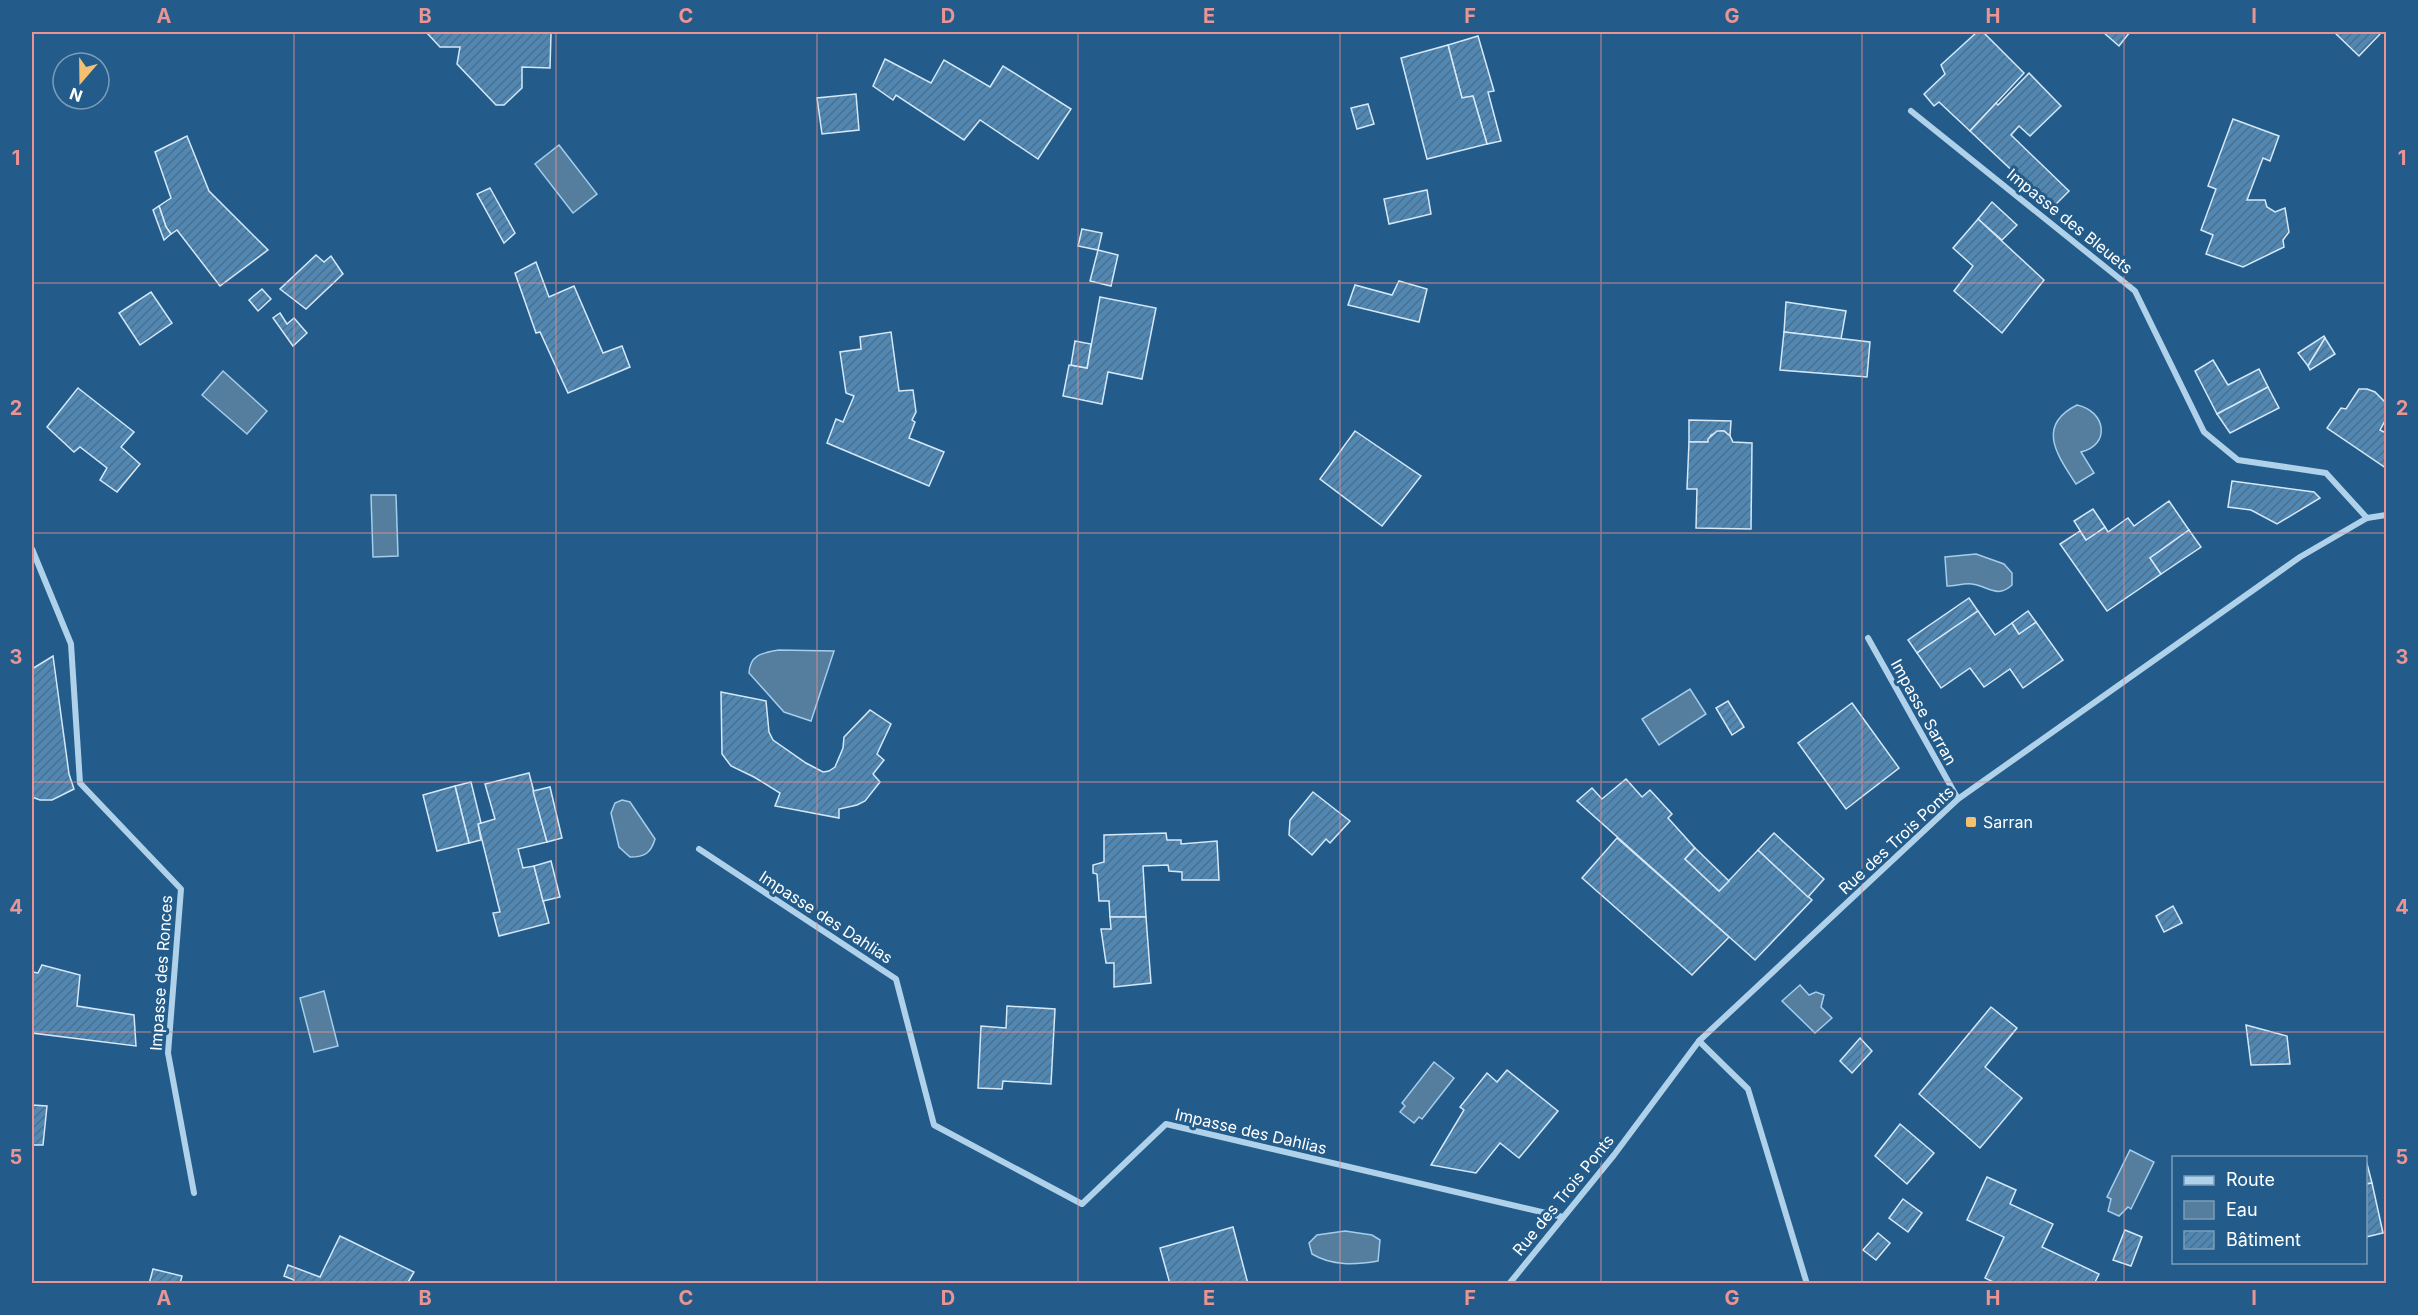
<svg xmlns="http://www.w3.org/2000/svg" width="2418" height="1315" font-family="Inter,sans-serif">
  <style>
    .water { fill: #557d9d; stroke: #a3cdeb; stroke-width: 1.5 }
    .building { fill: url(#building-hatch); stroke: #d4e8f8; stroke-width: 1.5 }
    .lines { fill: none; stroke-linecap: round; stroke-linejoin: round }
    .minor { stroke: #afd1ea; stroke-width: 6 }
    .grid { fill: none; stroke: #ea9494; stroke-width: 1.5; stroke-opacity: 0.55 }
    .poi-dot { fill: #f6c072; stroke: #235c8a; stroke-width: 2 }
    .labels { text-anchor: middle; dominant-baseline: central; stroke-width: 6; stroke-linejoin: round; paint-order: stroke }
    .street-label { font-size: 16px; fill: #fff; stroke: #235c8a }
    .poi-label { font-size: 16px; fill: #fff; stroke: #235c8a; text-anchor: start }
    .neatline { fill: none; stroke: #ea9494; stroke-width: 2 }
    .grid-label { font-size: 20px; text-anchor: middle; font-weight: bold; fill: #ea9494 }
  </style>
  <defs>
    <pattern id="building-hatch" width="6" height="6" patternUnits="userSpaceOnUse" patternTransform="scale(1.5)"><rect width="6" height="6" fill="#5087b3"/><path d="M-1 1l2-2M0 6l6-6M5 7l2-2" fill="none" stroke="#4e6f8a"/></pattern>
  </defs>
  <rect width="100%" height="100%" fill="#235c8a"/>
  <g class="water">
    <polygon points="559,145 597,194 573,213 535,164"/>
    <polygon points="223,371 267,411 247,434 202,395"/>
    <path d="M 2077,405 C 2106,411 2111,445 2081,452 L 2094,473 L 2076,484 C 2058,456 2035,426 2077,405 Z"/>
    <polygon points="371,495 396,495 398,556 373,557"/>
    <path d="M 1976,554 L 2004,564 L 2012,573 L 2012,585 C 1997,599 1988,586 1972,584 C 1964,583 1955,586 1947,586 L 1945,557 Z"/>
    <path d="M 779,650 L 834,651 L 811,721 L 784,712 L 749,673 C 750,654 763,653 779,650 Z"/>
    <polygon points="1690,689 1706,714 1659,745 1642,719"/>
    <path d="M 622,800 L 630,802 L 655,839 C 651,853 645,857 630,857 L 619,847 L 611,813 L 615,803 Z"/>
    <polygon points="1800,985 1809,995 1816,992 1824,995 1821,1007 1832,1018 1815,1033 1782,1001"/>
    <polygon points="324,991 338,1046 314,1052 300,998"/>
    <polygon points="1434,1062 1454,1078 1422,1119 1419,1117 1414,1123 1400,1112 1405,1106 1402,1103"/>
    <polygon points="2130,1150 2154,1162 2131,1209 2128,1207 2119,1216 2108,1211 2111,1199 2107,1197"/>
    <path d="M 1345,1231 L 1372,1235 L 1380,1240 L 1378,1261 C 1355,1265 1332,1266 1312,1254 L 1309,1243 L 1317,1235 Z"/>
  </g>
  <g class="building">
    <polygon points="426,32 548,32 551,34 550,68 522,67 522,88 504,105 496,105 457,64 460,47 440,47"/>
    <polygon points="1977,32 1983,32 2024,73 1970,131 1939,102 1934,106 1924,94 1945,74 1941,65"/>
    <polygon points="2103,32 2130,32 2119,46"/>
    <polygon points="2334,32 2379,32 2381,33 2359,56"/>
    <polygon points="1478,36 1494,91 1488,92 1501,141 1487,144 1473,96 1462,98 1448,45"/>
    <polygon points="1448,45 1462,98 1473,96 1487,144 1427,159 1401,58"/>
    <polygon points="885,59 931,83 944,60 990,87 1003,66 1071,109 1038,159 980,120 964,140 896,95 893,100 873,86"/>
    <polygon points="2029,73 2061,106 2030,136 2019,126 2011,135 2069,191 2052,208 1970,131 1996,103 1998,105"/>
    <polygon points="856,94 859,130 822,134 817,98"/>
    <polygon points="1368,104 1374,124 1357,129 1351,108"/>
    <polygon points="2233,119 2279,136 2270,161 2263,158 2247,200 2265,200 2267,207 2275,212 2285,208 2289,232 2283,240 2284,247 2243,267 2206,254 2213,235 2201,230 2216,189 2208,186"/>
    <polygon points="187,136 209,191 268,250 220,286 177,230 171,234 166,227 159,206 171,198 155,152"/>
    <polygon points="490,188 515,233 504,243 477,194"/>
    <polygon points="1427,190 1431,214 1389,224 1384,199"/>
    <polygon points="1992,202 2017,225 2002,240 1978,219"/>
    <polygon points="159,206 166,227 171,234 164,240 153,210"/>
    <polygon points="1978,219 2044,280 2002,333 1954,291 1973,266 1953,248"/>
    <polygon points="1082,229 1102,233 1098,250 1078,246"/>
    <polygon points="1098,250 1118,255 1111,286 1090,281"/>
    <polygon points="316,255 324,262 331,256 343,274 306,309 280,289"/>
    <polygon points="536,262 549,297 574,286 603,353 622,346 630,367 568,393 540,332 536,333 515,273"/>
    <polygon points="1399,281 1427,289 1419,322 1348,305 1355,285 1392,295"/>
    <polygon points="262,289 271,299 258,311 249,300"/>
    <polygon points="151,292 172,323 140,345 119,313"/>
    <polygon points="1100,297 1156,308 1142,379 1108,372 1102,404 1063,396 1069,365 1087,368"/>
    <polygon points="1786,302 1846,311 1841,339 1784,332"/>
    <polygon points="280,313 287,324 294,318 307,333 293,346 273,318"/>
    <polygon points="891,332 899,391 913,390 916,412 912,420 915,422 909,438 944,452 929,486 827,443 836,419 843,422 854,396 846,393 840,352 861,349 860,337"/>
    <polygon points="1784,332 1870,342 1867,377 1780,370"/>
    <polygon points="2324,336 2325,338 2308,366 2298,353"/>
    <polygon points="2325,338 2335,354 2310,370 2308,366"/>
    <polygon points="1075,341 1091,344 1087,368 1071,365"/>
    <polygon points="2213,360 2228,385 2259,369 2268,387 2217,414 2195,371"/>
    <polygon points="2268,387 2279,408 2230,433 2217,414"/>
    <polygon points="78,388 134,432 121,447 140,464 117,492 100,480 107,468 80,447 74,452 47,427"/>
    <polygon points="2359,389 2367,389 2375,392 2386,403 2386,419 2380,430 2386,433 2386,468 2327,428 2341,408 2346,409"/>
    <polygon points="1689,420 1731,421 1730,436 1724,431 1721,431 1711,435 1708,442 1689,442"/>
    <polygon points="1355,431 1421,476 1382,526 1320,479"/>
    <polygon points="1717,431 1724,431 1730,436 1733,442 1752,443 1751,529 1696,528 1697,489 1687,489 1689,442 1708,442 1708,439"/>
    <polygon points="2232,481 2314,492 2320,498 2277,524 2251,510 2228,507"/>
    <polygon points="2169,501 2189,530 2150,558 2161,574 2107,611 2060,544 2080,531 2086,540 2105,527 2108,532 2128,518 2134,526"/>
    <polygon points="2093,509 2105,527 2086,540 2074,521"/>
    <polygon points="2189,530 2201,547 2161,574 2150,558"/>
    <polygon points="1969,598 1978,611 1917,653 1908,640"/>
    <polygon points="1978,611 1995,635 2012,623 2019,634 2036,622 2063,660 2023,688 2010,669 1984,687 1970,668 1941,688 1917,653"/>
    <polygon points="2028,611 2036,622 2019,634 2012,623"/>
    <polygon points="53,656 69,774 74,789 52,800 40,800 32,797 32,669"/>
    <polygon points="721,692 766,701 769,732 773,740 806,763 823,772 829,771 835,767 843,748 844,737 870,710 891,724 877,754 884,760 873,774 880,782 865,801 857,805 839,809 839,818 775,806 780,793 754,777 731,766 722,754"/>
    <polygon points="1728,701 1744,727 1732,735 1716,708"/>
    <polygon points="1852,703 1899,768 1846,809 1798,743"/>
    <polygon points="529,773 547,842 518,849 523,868 534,866 549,923 499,936 493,913 500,912 478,824 495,819 485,784"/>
    <polygon points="1626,779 1642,797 1650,790 1672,814 1668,818 1695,848 1685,859 1719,891 1758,850 1812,900 1755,960 1577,801 1592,788 1602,799"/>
    <polygon points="471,782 481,823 478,824 481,840 469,843 455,786"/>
    <polygon points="455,786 469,843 437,851 423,795"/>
    <polygon points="550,787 562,838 547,842 533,791"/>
    <polygon points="1313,792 1350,821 1330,843 1326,839 1312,855 1289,835 1290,820"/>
    <polygon points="1166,833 1167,840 1181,840 1181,844 1217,841 1219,880 1182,880 1182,872 1169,871 1168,865 1143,866 1146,917 1110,917 1109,901 1099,901 1097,874 1093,873 1093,865 1104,862 1104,835"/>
    <polygon points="1774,833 1824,879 1808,897 1758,850"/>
    <polygon points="1617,838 1729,937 1692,975 1582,878"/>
    <polygon points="1695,848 1729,881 1719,891 1685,859"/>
    <polygon points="551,861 560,897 543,901 534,866"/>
    <polygon points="2173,906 2182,923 2164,932 2156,916"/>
    <polygon points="1110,917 1146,917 1151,983 1114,987 1114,963 1106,963 1101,929 1111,929"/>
    <polygon points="42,965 80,975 77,1006 134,1015 136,1046 32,1033 32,972 38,973"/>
    <polygon points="1007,1006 1055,1009 1051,1084 1003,1081 1002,1089 978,1088 981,1026 1006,1028"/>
    <polygon points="1991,1007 2017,1028 1985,1067 2022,1098 1980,1148 1919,1094"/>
    <polygon points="2246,1025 2287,1036 2290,1064 2251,1065"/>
    <polygon points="1860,1038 1872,1051 1852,1073 1840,1061"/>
    <polygon points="1507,1070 1558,1111 1519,1158 1500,1143 1476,1173 1431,1165 1464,1110 1460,1107 1487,1073 1497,1082"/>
    <polygon points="32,1105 47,1106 43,1145 32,1145"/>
    <polygon points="1900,1124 1934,1153 1907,1184 1875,1156"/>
    <polygon points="2366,1160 2372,1183 2366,1184"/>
    <polygon points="1987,1177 2016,1190 2010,1204 2053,1224 2042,1247 2099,1274 2094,1284 1997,1284 1985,1278 2004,1237 1967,1220"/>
    <polygon points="2372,1183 2383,1233 2366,1237 2366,1184"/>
    <polygon points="1903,1199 1922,1213 1908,1232 1889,1218"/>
    <polygon points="1233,1227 1248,1284 1170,1284 1160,1248"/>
    <polygon points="2125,1230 2142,1237 2131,1266 2113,1260"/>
    <polygon points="1878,1233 1890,1243 1876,1260 1863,1250"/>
    <polygon points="340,1236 414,1272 407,1284 292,1284 294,1280 284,1276 288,1265 320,1277"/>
    <polygon points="153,1269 182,1276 180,1284 149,1284"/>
  </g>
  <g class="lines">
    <g class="minor">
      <polyline points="1911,111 2135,291 2204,432 2238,460 2326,473 2367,518"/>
      <polyline points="32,549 71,644 80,783 181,889 168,1053 194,1193"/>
      <polyline points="1868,638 1958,799"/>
      <polyline points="699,849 896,979 934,1125 1082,1204 1166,1124 1563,1217"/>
      <polyline points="1699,1041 1748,1089 1807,1284"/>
      <polyline points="1509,1284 1614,1155 1699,1041 1958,799 2300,557 2367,518 2386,515"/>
    </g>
  </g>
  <path class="grid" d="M 294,32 L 294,1284M 556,32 L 556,1284M 817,32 L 817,1284M 1078,32 L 1078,1284M 1340,32 L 1340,1284M 1601,32 L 1601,1284M 1862,32 L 1862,1284M 2124,32 L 2124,1284M 32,283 L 2386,283M 32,533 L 2386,533M 32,782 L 2386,782M 32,1032 L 2386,1032"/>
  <rect class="poi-dot" x="1965" y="816" width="12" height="12" rx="3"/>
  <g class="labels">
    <g class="street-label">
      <text transform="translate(2070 221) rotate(39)">Impasse des Bleuets</text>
      <text transform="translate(1924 712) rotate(61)">Impasse Sarran</text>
      <text transform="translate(1896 840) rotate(-43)">Rue des Trois Ponts</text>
      <text transform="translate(826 917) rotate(33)">Impasse des Dahlias</text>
      <text transform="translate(161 973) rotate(-86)">Impasse des Ronces</text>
      <text transform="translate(1251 1131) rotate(13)">Impasse des Dahlias</text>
      <text transform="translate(1563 1195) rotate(-51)">Rue des Trois Ponts</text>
    </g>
    <g class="poi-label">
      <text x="1983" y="822">Sarran</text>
    </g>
  </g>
  <rect width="2418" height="1315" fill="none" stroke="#235c8a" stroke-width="66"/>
  <rect x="2172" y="1156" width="195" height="108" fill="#235c8a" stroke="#7b9db9" stroke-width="1.5"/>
  <rect x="2184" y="1176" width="30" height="9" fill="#afd1ea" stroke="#7b9db9" stroke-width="1.5"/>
  <text x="2226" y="1186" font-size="18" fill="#ffffff">Route</text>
  <rect x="2184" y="1201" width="30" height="18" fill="#557d9d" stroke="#7b9db9" stroke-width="1.5"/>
  <text x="2226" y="1216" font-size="18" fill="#ffffff">Eau</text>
  <rect x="2184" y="1231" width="30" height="18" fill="url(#building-hatch)" stroke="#7b9db9" stroke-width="1.5"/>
  <text x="2226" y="1246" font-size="18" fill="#ffffff">Bâtiment</text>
  <g transform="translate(81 81) rotate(200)"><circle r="28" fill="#235c8a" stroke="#7b9db9" stroke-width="1.5"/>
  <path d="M0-4.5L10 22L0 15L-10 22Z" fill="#f6c072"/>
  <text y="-9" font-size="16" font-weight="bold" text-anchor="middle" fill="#ffffff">N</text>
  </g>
  <rect x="33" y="33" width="2352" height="1249" class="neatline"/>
  <g class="grid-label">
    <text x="164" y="23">A</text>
    <text x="425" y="23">B</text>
    <text x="686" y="23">C</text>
    <text x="948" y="23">D</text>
    <text x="1209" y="23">E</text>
    <text x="1470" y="23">F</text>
    <text x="1732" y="23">G</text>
    <text x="1993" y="23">H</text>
    <text x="2254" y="23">I</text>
    <text x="16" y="165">1</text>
    <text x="2402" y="165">1</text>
    <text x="16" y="415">2</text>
    <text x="2402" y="415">2</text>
    <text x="16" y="664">3</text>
    <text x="2402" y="664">3</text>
    <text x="16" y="914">4</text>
    <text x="2402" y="914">4</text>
    <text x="16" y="1164">5</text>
    <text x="2402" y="1164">5</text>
    <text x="164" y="1305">A</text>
    <text x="425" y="1305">B</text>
    <text x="686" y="1305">C</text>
    <text x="948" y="1305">D</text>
    <text x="1209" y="1305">E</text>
    <text x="1470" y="1305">F</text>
    <text x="1732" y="1305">G</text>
    <text x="1993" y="1305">H</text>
    <text x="2254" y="1305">I</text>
  </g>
</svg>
